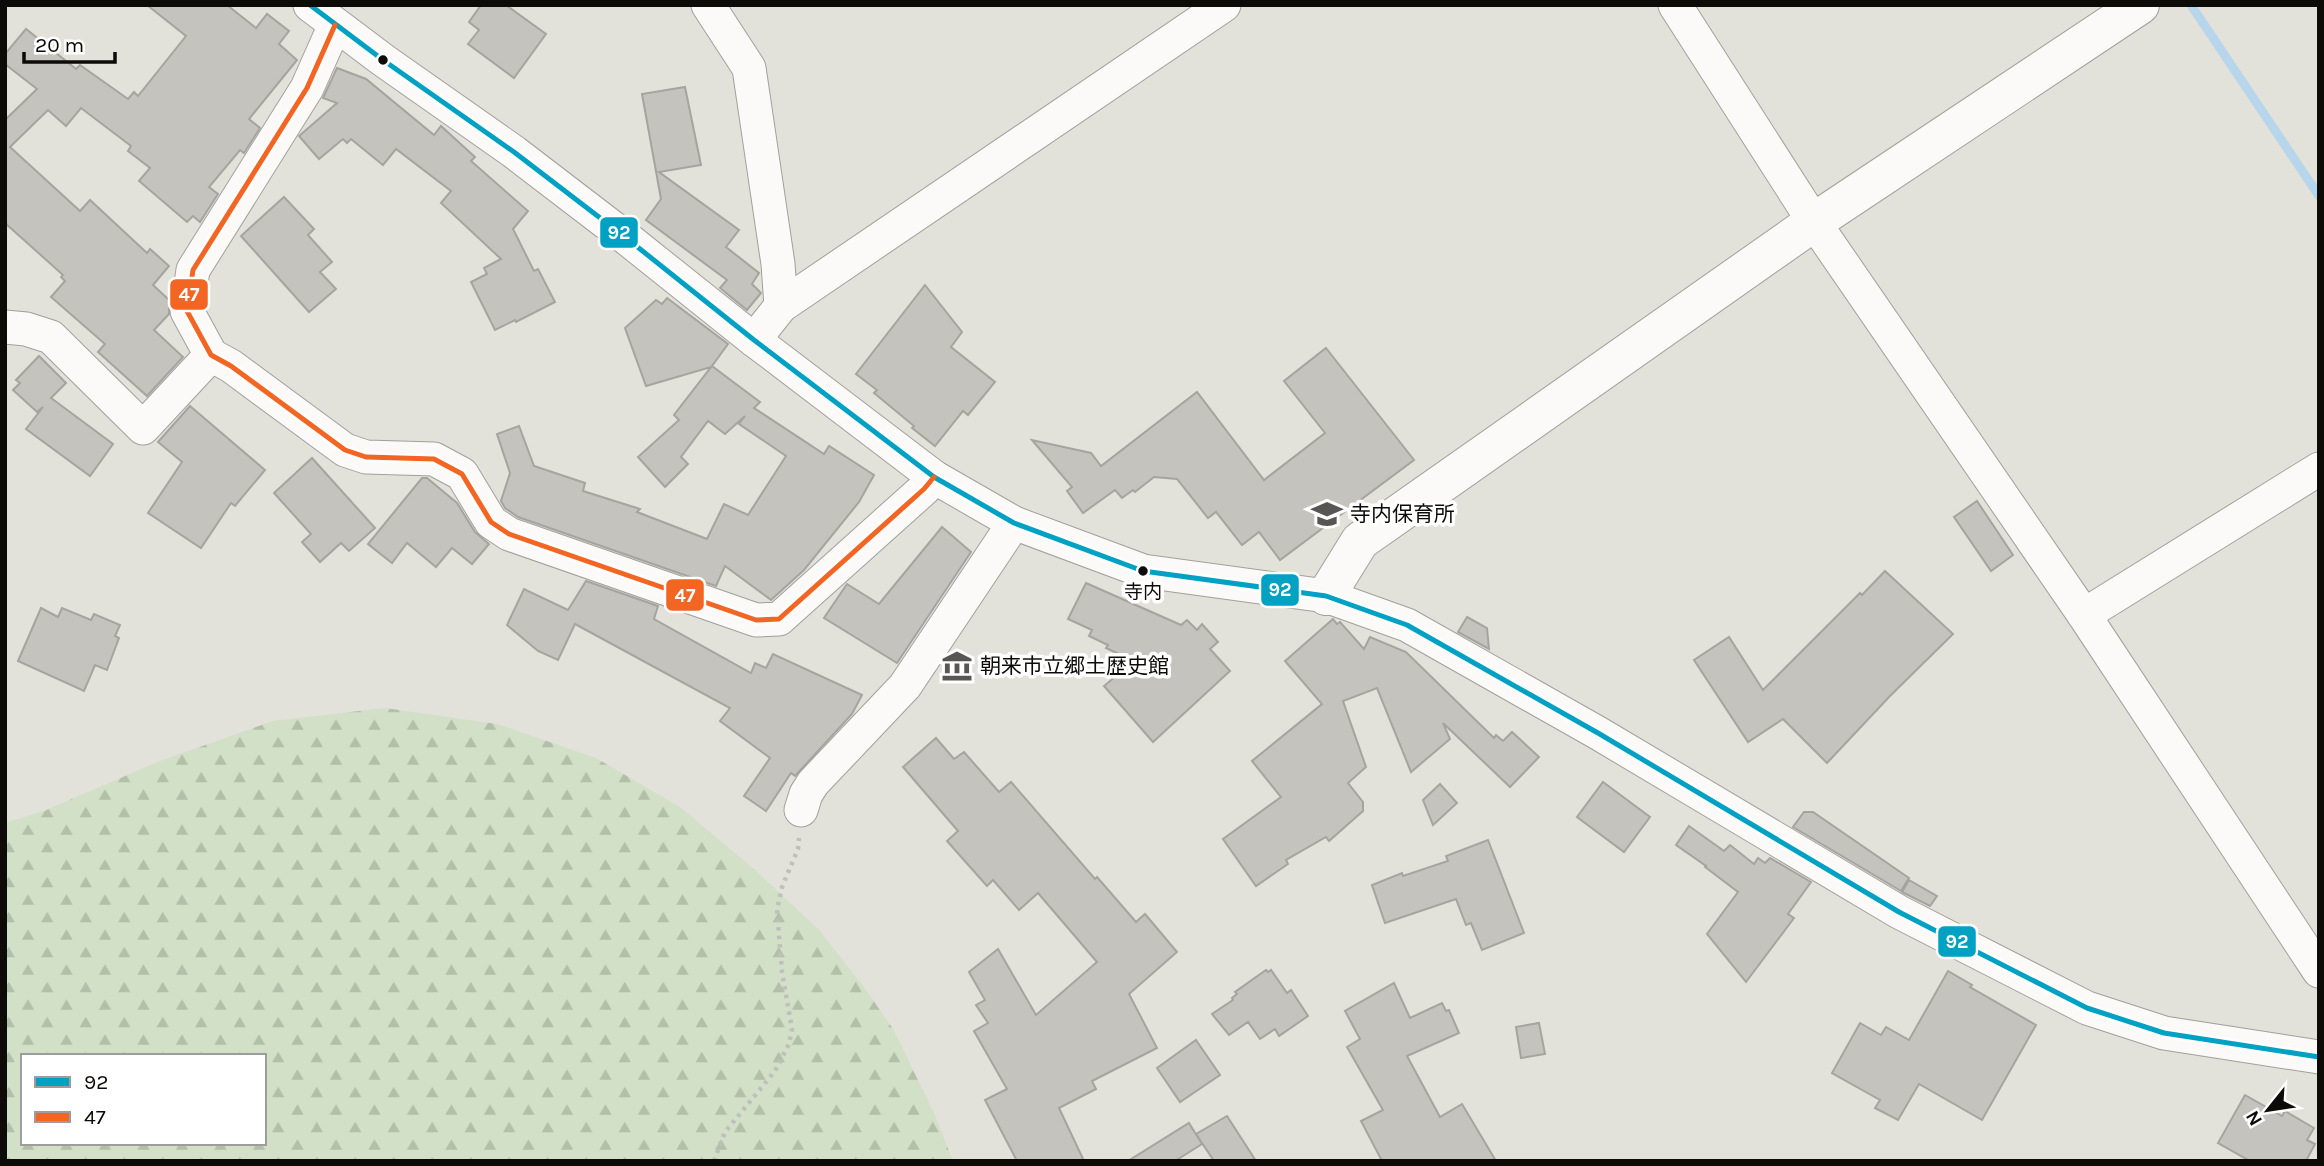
<svg xmlns="http://www.w3.org/2000/svg" width="2324" height="1166" font-family="Karla,'Noto Sans JP',sans-serif">
  <style>
    .forest { fill: url(#forest-firs); fill-rule: evenodd }
    .lines { fill: none; stroke-linecap: round; stroke-linejoin: round }
    .stream { stroke: #b7d6ec; stroke-width: 9 }
    .building { fill: #c4c3be; stroke: #a5a49f; stroke-width: 2 }
    .street-casing { stroke: #a1a09b; stroke-width: 35 }
    .secondary-casing { stroke: #a1a09b; stroke-width: 40 }
    .path { stroke: #c0bfbd; stroke-width: 4.5; stroke-dasharray: 3.5 5; stroke-linecap: butt }
    .street { stroke: #fbfaf9; stroke-width: 33 }
    .secondary { stroke: #fbfaf9; stroke-width: 38 }
    .bus-1-casing { stroke: #fff; stroke-width: 10 }
    .bus-2-casing { stroke: #fff; stroke-width: 10 }
    .bus-1 { stroke: #01a1c4; stroke-width: 5 }
    .bus-2 { stroke: #f26522; stroke-width: 5 }
    .bus-dot { fill: #0c0b08; stroke: #fff; stroke-width: 2.5 }
    .labels { text-anchor: middle; dominant-baseline: central; stroke-width: 7; stroke-linejoin: round; paint-order: stroke }
    .bus-label { font-size: 19px; fill: #0c0b08; stroke: #fff }
    .poi-label { font-size: 21px; fill: #0c0b08; stroke: #fff; text-anchor: start }
    .line-badge { stroke: #fff; stroke-width: 2.5 }
    .badge-label { font-size: 19px; text-anchor: middle; font-weight: bold; fill: #fff }
  </style>
  <defs>
    <pattern id="forest-firs" width="22" height="20" patternUnits="userSpaceOnUse" patternTransform="scale(1.75)"><rect width="22" height="20" fill="#d1e0c6"/><path d="M5 1l3.5 6h-7zM16 11l3.5 6h-7z" fill="#b2bfa9"/></pattern>
  </defs>
  <rect width="100%" height="100%" fill="#e2e1da"/>
  <path class="forest" d="M 385,708 L 497,724 L 596,758 L 680,807 L 755,870 L 820,931 L 866,990 L 893,1029 L 934,1113 L 953,1161 L 5,1161 L 5,823 L 44,811 L 160,761 L 273,721 ZM 23,1056 L 264,1056 L 264,1143 L 23,1143 Z"/>
  <g class="lines">
    <polyline class="stream" points="2191,5 2319,196"/>
  </g>
  <g class="building">
    <polygon points="147,5 227,5 256,28 267,14 289,31 279,44 297,60 249,119 260,128 244,153 240,150 209,187 218,194 200,222 193,216 187,222 139,181 150,168 128,151 131,146 81,108 66,126 48,110 10,147 80,211 90,200 147,253 150,249 169,266 153,285 169,300 169,314 154,330 183,357 147,396 98,352 105,344 51,297 65,281 61,277 63,275 5,223 5,120 37,89 5,64 5,54 26,29 76,69 80,65 128,99 134,92 138,96 186,36"/>
    <polygon points="481,5 506,5 546,34 514,78 468,44 479,30 469,22"/>
    <polygon points="337,68 366,79 434,135 441,126 475,157 471,161 528,211 513,229 534,271 538,269 555,302 516,322 515,320 495,330 471,282 487,274 484,268 501,259 441,203 451,191 396,149 383,165 351,139 347,143 343,139 319,159 299,136 337,103 323,98"/>
    <polygon points="685,87 701,165 659,172 739,230 726,247 759,273 752,284 761,293 747,310 720,288 727,280 646,220 661,199 642,94"/>
    <polygon points="284,197 314,229 308,235 332,262 320,272 336,289 309,312 241,236"/>
    <polygon points="925,285 962,332 951,347 995,382 968,415 963,411 935,446 912,428 914,426 874,393 877,390 856,374"/>
    <polygon points="667,298 728,344 712,366 760,402 754,408 824,454 829,446 874,475 859,502 804,570 771,600 725,566 716,586 518,517 505,508 501,501 510,473 497,434 519,426 534,466 585,483 583,491 640,509 637,512 707,539 724,504 748,515 786,456 739,424 745,416 725,434 708,421 681,457 688,464 665,487 638,457 679,420 674,415 711,367 646,386 625,328 656,300 662,304"/>
    <polygon points="1326,348 1414,460 1280,560 1259,532 1242,545 1216,512 1208,518 1177,479 1154,477 1135,492 1133,490 1122,498 1115,490 1083,513 1067,491 1072,487 1032,440 1091,453 1101,466 1197,392 1264,480 1325,433 1284,381"/>
    <polygon points="39,356 66,383 51,398 113,444 90,476 26,429 43,407 37,412 13,390 20,383 16,380"/>
    <polygon points="190,406 265,470 235,506 231,503 201,548 148,513 182,462 158,442"/>
    <polygon points="312,458 375,528 349,551 341,543 320,562 302,542 311,534 274,493"/>
    <polygon points="422,478 427,478 457,503 475,532 489,544 472,564 452,548 436,567 407,543 392,563 368,544"/>
    <polygon points="1977,501 2013,555 1991,571 1954,517"/>
    <polygon points="942,527 971,552 897,663 824,618 847,584 879,604"/>
    <polygon points="1885,571 1953,634 1890,696 1827,763 1783,719 1748,742 1694,660 1729,637 1763,690 1860,593 1862,595"/>
    <polygon points="586,581 658,606 654,619 751,673 755,663 766,668 773,654 862,695 852,714 795,776 791,773 766,811 744,796 770,758 720,721 730,708 575,624 558,660 538,651 507,625 524,589 568,610"/>
    <polygon points="1086,583 1181,625 1187,620 1197,630 1202,624 1218,642 1210,649 1230,671 1153,742 1104,686 1134,661 1106,648 1108,645 1089,636 1092,630 1068,619"/>
    <polygon points="41,608 58,617 62,608 91,620 94,614 120,625 115,636 119,638 107,670 95,665 84,691 18,661"/>
    <polygon points="1467,617 1487,628 1489,649 1458,632"/>
    <polygon points="1333,619 1337,624 1340,622 1364,649 1370,637 1406,652 1494,738 1496,735 1503,741 1512,732 1539,757 1510,787 1443,723 1450,739 1411,772 1377,688 1343,701 1366,767 1348,783 1363,802 1363,811 1329,841 1326,837 1286,860 1288,864 1256,886 1223,839 1281,797 1252,761 1322,704 1285,661"/>
    <polygon points="936,738 954,759 964,752 999,792 1011,782 1095,879 1097,877 1136,922 1145,914 1177,952 1129,994 1157,1048 1092,1081 1096,1089 1059,1108 1084,1161 1017,1161 985,1100 1007,1089 974,1031 988,1023 976,1005 985,1000 969,972 998,949 1036,1015 1097,962 1038,893 1019,910 993,880 987,886 947,841 958,831 903,767"/>
    <polygon points="1603,782 1650,817 1624,852 1577,817"/>
    <polygon points="1440,784 1457,803 1433,825 1423,800"/>
    <polygon points="1804,812 1813,812 1909,878 1901,891 1793,827"/>
    <polygon points="1689,826 1724,851 1730,845 1754,864 1758,858 1765,863 1770,858 1811,882 1788,914 1794,918 1746,982 1707,934 1738,892 1705,867 1706,866 1676,845"/>
    <polygon points="1488,840 1524,933 1482,950 1471,923 1466,925 1456,899 1385,923 1372,885 1402,873 1403,876 1448,861 1446,856"/>
    <polygon points="1909,880 1937,896 1930,906 1902,892"/>
    <polygon points="1266,970 1268,972 1271,970 1287,993 1291,990 1308,1016 1279,1036 1275,1029 1260,1039 1248,1022 1229,1035 1212,1014 1233,1000 1232,998 1237,994 1235,992"/>
    <polygon points="1948,971 1972,985 1970,987 2036,1025 1982,1120 1919,1084 1898,1120 1875,1108 1880,1100 1832,1073 1860,1023 1881,1035 1886,1027 1909,1040"/>
    <polygon points="1394,983 1410,1018 1442,1003 1446,1011 1449,1010 1459,1033 1407,1056 1440,1117 1462,1104 1496,1161 1382,1161 1361,1121 1383,1110 1347,1047 1360,1039 1345,1011"/>
    <polygon points="1539,1023 1545,1054 1521,1058 1516,1027"/>
    <polygon points="1196,1040 1220,1075 1180,1102 1157,1068"/>
    <polygon points="2245,1095 2282,1116 2285,1111 2314,1128 2307,1140 2315,1144 2306,1161 2250,1161 2218,1143"/>
    <polygon points="1227,1116 1256,1161 1214,1161 1196,1134"/>
    <polygon points="1189,1123 1202,1144 1175,1161 1128,1161"/>
  </g>
  <g class="lines">
    <g class="street-casing">
      <g id="street">
        <polyline points="310,5 383,60 514,152 625,237 754,340 934,477 1014,523 1143,571 1326,596 1407,625 1598,733 1899,912 2087,1008 2164,1033 2319,1057"/>
        <polyline points="708,5 749,68 778,264 781,306"/>
        <polyline points="1675,5 1814,222 2084,615 2319,971"/>
        <polyline points="335,25 307,88 193,270 187,311 211,355 231,366 345,450 366,457 434,459 462,474 491,522 509,534 756,620 779,619 924,489 934,477"/>
        <polyline points="5,327 26,329 51,337 143,428 211,355"/>
        <polyline points="754,340 781,306 1224,5"/>
        <polyline points="2084,615 2319,469"/>
        <polyline points="801,810 806,794 813,783 905,686 1014,523"/>
      </g>
    </g>
    <g class="secondary-casing">
      <polyline id="secondary" points="1326,596 1360,541 1814,222 2140,5"/>
    </g>
    <polyline class="path" points="714,1161 725,1132 775,1071 789,1044 792,1029 782,972 777,910 782,887 798,849 799,838"/>
    <use href="#street" class="street"/>
    <use href="#secondary" class="secondary"/>
    <g class="bus-1-casing">
      <polyline id="bus-1" points="310,5 383,60 514,152 625,237 754,340 934,477 1014,523 1143,571 1326,596 1407,625 1598,733 1899,912 2087,1008 2164,1033 2319,1057"/>
    </g>
    <g class="bus-2-casing">
      <polyline id="bus-2" points="335,25 307,88 193,270 187,311 211,355 231,366 345,450 366,457 434,459 462,474 491,522 509,534 756,620 779,619 924,489 934,477"/>
    </g>
    <use href="#bus-1" class="bus-1"/>
    <use href="#bus-2" class="bus-2"/>
  </g>
  <defs>
    <g id="school-bare" transform="scale(2.415)"><path d="M0-5L7-2L0 1L-7-2ZM-4 1L0 2.5L4 1V4Q0 6-4 4Z" fill="#575652" stroke="#fff" stroke-width="2.5" paint-order="stroke"/></g>
    <g id="museum-bare" transform="scale(2.415)"><path d="M0-6L6-3V-2H-6V-3ZM-5-1h2V3h-2ZM-1-1h2V3h-2ZM3-1h2V3H3ZM-6 4H6V6H-6Z" fill="#575652" stroke="#fff" stroke-width="2.5" paint-order="stroke"/></g>
  </defs>
  <g fill-rule="evenodd">
    <use href="#school-bare" x="1327" y="514"/>
    <use href="#museum-bare" x="957" y="666"/>
  </g>
  <g class="bus-dot">
    <circle cx="383" cy="60" r="6"/>
    <circle cx="1143" cy="571" r="6"/>
  </g>
  <g class="labels">
    <g class="bus-label">
      <text x="1143" y="592">寺内</text>
    </g>
    <g class="poi-label">
      <text x="1350" y="514">寺内保育所</text>
      <text x="980" y="666">朝来市立郷土歴史館</text>
    </g>
  </g>
  <g class="line-badge">
    <rect x="599" y="216" width="40" height="33" rx="7" fill="#01a1c4"/>
    <rect x="169" y="278" width="40" height="33" rx="7" fill="#f26522"/>
    <rect x="1260" y="573" width="40" height="34" rx="7" fill="#01a1c4"/>
    <rect x="665" y="578" width="40" height="34" rx="7" fill="#f26522"/>
    <rect x="1937" y="925" width="40" height="33" rx="7" fill="#01a1c4"/>
  </g>
  <g class="badge-label">
    <text x="619" y="239">92</text>
    <text x="189" y="301">47</text>
    <text x="1280" y="596">92</text>
    <text x="685" y="602">47</text>
    <text x="1957" y="948">92</text>
  </g>
  <rect width="2324" height="1166" fill="none" stroke="#0c0b08" stroke-width="14"/>
  <rect x="21" y="1054" width="245" height="91" fill="#ffffff" stroke="#9e9d9c" stroke-width="2"/>
  <rect x="35" y="1077" width="35" height="10" fill="#01a1c4" stroke="#9e9d9c" stroke-width="2"/>
  <text x="84" y="1089" font-size="21" fill="#0c0b08">92</text>
  <rect x="35" y="1112" width="35" height="10" fill="#f26522" stroke="#9e9d9c" stroke-width="2"/>
  <text x="84" y="1124" font-size="21" fill="#0c0b08">47</text>
  <g transform="translate(2268 1110) rotate(240)" stroke="#ffffff" stroke-width="5" paint-order="stroke">
  <path d="M0-5L12 26L0 18L-12 26Z" fill="#0c0b08"/>
  <text y="-10" font-size="19" font-weight="bold" text-anchor="middle" fill="#0c0b08">N</text>
  </g>
  <path d="M24 52v10h91v-10" fill="none" stroke="#0c0b08" stroke-width="3.5"/>
  <text x="35" y="52" font-size="21" fill="#0c0b08" stroke="#ffffff" stroke-width="5" paint-order="stroke">20 m</text>
</svg>
